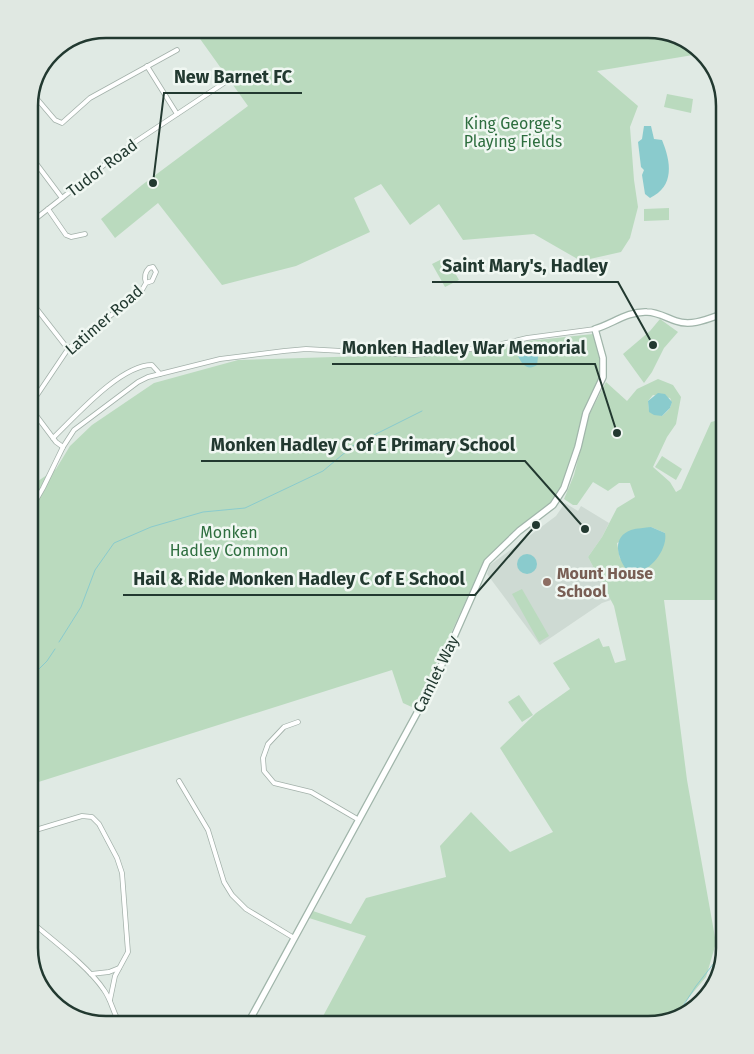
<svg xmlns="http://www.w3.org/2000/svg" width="754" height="1054" font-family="'Fira Sans',sans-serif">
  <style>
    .built { fill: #cedad3 }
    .green { fill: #badabe; fill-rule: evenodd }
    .water { fill: #8acbcd }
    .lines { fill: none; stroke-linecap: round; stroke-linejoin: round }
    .stream { stroke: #8acbcd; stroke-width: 1 }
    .street-casing { stroke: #a3b1aa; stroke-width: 5.5 }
    .secondary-casing { stroke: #a0b5aa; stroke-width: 8 }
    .street { stroke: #fff; stroke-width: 4 }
    .secondary { stroke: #fff; stroke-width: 5.5 }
    .education-dot { fill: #8d6e63; stroke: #f0f7f2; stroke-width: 2 }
    .labels { text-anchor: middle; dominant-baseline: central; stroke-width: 5; stroke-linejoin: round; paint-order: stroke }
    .park-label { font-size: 16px; fill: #2e6e3f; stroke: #f0f7f2 }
    .street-label { font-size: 16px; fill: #223930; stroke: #f0f7f2 }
    .education-label { font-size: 16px; font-weight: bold; fill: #785e54; stroke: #f0f7f2; text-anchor: start }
    .rim { fill: none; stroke: #223930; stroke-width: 2.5 }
    .leader { fill: none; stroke: #223930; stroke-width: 2 }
    .callout-dot { fill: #223930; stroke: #f0f7f2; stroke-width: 2 }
    .callout-label { font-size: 18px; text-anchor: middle; font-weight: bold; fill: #223930; stroke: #f0f7f2; stroke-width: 5; stroke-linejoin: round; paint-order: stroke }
  </style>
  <rect width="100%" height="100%" fill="#e0eae4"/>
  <polygon class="built" points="565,503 578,511 581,506 609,523 602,537 588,557 611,600 602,603 540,645 487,574 490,565 556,516"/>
  <g class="green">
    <polygon points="193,29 653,29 687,39 692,44 693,55 597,71 638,106 630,127 634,180 638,207 630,238 621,252 581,261 534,234 463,240 439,204 410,225 381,184 354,198 370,232 296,266 222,285 158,203 115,238 101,219 142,185 248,106"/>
    <polygon points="667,94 693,99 691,113 664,107"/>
    <polygon points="669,208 669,220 644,221 644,209"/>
    <polygon points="446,257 459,280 445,287 432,264"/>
    <polygon points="660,319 678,332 664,348 652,372 644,383 623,354 650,331"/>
    <polygon points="593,334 600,354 602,374 562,486 549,506 516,531 484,561 447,642 414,708 403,703 392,670 29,785 29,487 56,469 70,446 92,425 154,383 238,360 398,355 419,357 492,350 528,341"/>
    <path d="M 658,379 L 673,385 L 681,397 L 676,424 L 667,437 L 653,467 L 670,482 L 676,492 L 681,489 L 711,422 L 715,421 L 722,423 L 720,410 L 725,404 L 725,598 L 720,600 L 664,600 L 687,780 L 716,943 L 706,977 L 670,1020 L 649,1025 L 316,1025 L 319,1019 L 321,1020 L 366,936 L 309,918 L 313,911 L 351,924 L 366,898 L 446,877 L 440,846 L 471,812 L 510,852 L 553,832 L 500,748 L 536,713 L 570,689 L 553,663 L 599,638 L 603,647 L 609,646 L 615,663 L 626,660 L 614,606 L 588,557 L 602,537 L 617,508 L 635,497 L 630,483 L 619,483 L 608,491 L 593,482 L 577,505 L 573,505 L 564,499 L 574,475 L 589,415 L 606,382 L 627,401 L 637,389 ZM 653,395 L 670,398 C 674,406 668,411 662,416 L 649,411 L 648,401 ZM 651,527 L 665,533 L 620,559 L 617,543 Z"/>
    <polygon points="662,456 682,469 676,480 655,467"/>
    <polygon points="522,589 549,636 539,642 512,594"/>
    <polygon points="519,695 533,715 522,722 508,702"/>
  </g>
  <g class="water">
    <path d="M 644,126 L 651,126 L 654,139 L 662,140 C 671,162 675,186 650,198 L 645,194 L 642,175 L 644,170 L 641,167 L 638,142 L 642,139 Z"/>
    <path d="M 526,347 L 534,352 L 538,357 L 537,365 C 528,371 522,365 518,356 L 520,349 Z"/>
    <polygon points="658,393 665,394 672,402 670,408 662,416 654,415 649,412 648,401"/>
    <path d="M 651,527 L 665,533 C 668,547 653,569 639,571 C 635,571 630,570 626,569 C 617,556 612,537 631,530 C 637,528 645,528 651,527 Z"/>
    <circle cx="527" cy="564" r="10"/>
  </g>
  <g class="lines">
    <g class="stream">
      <polyline points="59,642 81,607 95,570 114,543 151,527 203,512 245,508 323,471 354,445 422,411"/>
      <polyline points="29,679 47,661 55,649"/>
      <polyline points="675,1018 696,986 725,949"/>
    </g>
    <g class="street-casing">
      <g id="street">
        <polyline points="53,52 108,29"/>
        <polyline points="147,66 177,114"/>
        <polyline points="32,93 55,120 62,123 90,98 177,50"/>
        <polyline points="29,154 62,198"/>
        <polyline points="48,209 66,235 71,237 85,234"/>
        <polyline points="29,224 123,150 227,81"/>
        <polyline points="29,299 68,349"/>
        <polyline points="29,406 56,442 63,447"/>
        <path d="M 29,407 L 68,349 L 134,297 L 142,290 L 146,283 L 152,281 L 156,272 L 153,267 L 149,268 C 145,272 144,277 146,283"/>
        <path d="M 53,438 C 75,417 120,365 152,365 L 160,374"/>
        <polyline points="29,507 35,502 43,488 63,447 74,430 138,382 148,377 220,359 284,351 306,349 414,355 489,347 527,338 595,329"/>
        <polyline points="298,722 284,727 268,744 263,758 264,771 274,783 311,792 359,820"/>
        <polyline points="179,781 208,830 224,882 232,895 246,909 294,938"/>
        <polyline points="29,832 82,816 92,817 99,824 117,858 122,873 128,952 115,976 110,1000"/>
        <path d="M 29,920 C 51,939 88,966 104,990 C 112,1001 113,1014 121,1025"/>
        <polyline points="91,974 109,972 119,968"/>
      </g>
    </g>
    <g class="secondary-casing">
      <path id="secondary" d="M 247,1025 L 435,680 L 487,562 L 519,531 L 553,505 L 564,488 L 578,447 L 586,413 L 603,377 L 603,358 L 595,329 C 612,324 628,311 647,312 C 657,312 667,318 676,321 C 692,327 710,318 725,313"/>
    </g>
    <use href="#street" class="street"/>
    <use href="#secondary" class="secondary"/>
  </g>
  <circle class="education-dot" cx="547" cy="582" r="5"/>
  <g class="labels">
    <g class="park-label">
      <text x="513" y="123">King George's<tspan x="513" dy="18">Playing Fields</tspan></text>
      <text x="229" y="532">Monken<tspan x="229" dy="18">Hadley Common</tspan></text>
    </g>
    <g class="street-label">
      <text transform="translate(102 168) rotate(-37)">Tudor Road</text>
      <text transform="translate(104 320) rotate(-41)">Latimer Road</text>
      <text transform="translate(436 674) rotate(-64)">Camlet Way</text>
    </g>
    <g class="education-label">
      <text x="557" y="573">Mount House<tspan x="557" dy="18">School</tspan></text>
    </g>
  </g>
  <path d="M0 0H754V1054H0ZM106 38H648A68 68 0 0 1 716 106V948A68 68 0 0 1 648 1016H106A68 68 0 0 1 38 948V106A68 68 0 0 1 106 38Z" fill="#e0e8e2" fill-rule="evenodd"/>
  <path class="rim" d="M106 38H648A68 68 0 0 1 716 106V948A68 68 0 0 1 648 1016H106A68 68 0 0 1 38 948V106A68 68 0 0 1 106 38Z"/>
  <path class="leader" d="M153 183L164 93H302M653 345L618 282H432M617 433L595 364H332M585 529L525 461H201M536 525L475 595H123"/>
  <g class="callout-dot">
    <circle cx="153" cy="183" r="5"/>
    <circle cx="653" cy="345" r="5"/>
    <circle cx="617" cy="433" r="5"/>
    <circle cx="585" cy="529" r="5"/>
    <circle cx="536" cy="525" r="5"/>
  </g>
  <g class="callout-label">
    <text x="233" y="83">New Barnet FC</text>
    <text x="525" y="272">Saint Mary's, Hadley</text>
    <text x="464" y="354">Monken Hadley War Memorial</text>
    <text x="363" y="451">Monken Hadley C of E Primary School</text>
    <text x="299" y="585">Hail &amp; Ride Monken Hadley C of E School</text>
  </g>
</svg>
